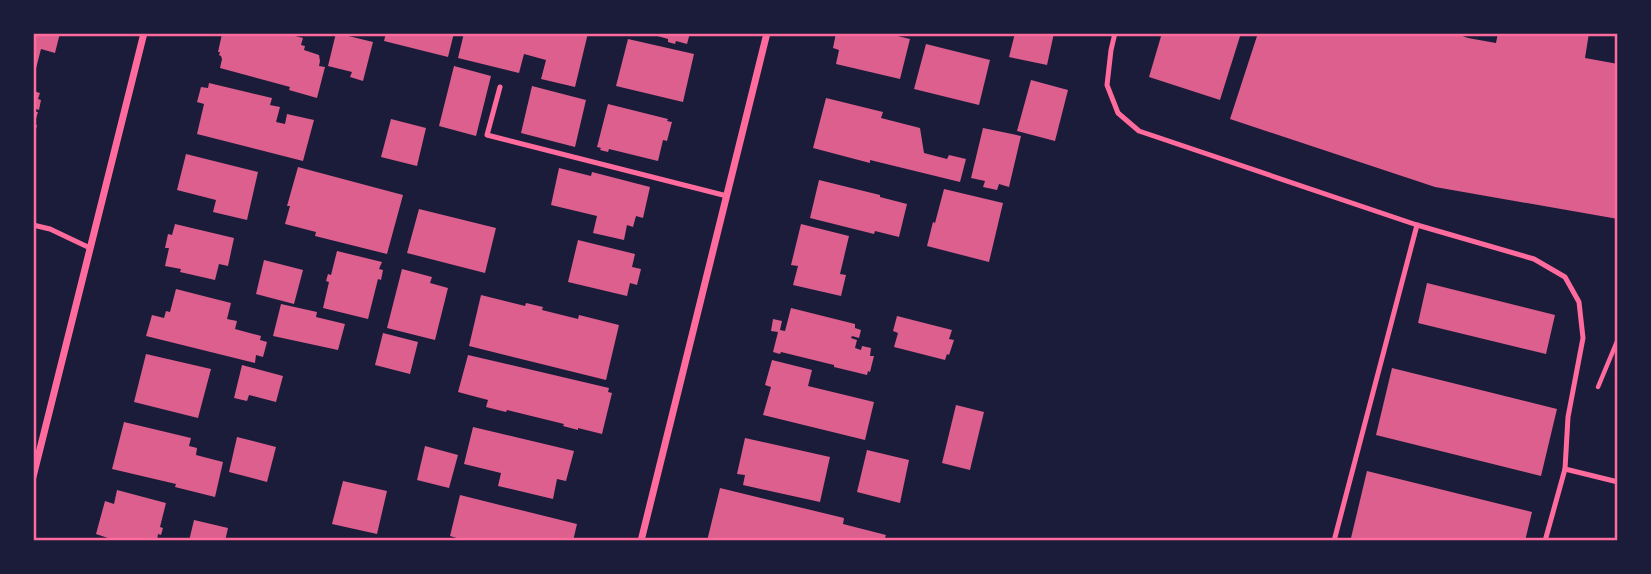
<svg xmlns="http://www.w3.org/2000/svg" width="1651" height="574" font-family="'Noto Serif',serif">
  <style>
    .building { fill: #dd5f8e }
    .lines { fill: none; stroke-linecap: round; stroke-linejoin: round }
    .path { stroke: #ff6b9d; stroke-width: 4.5 }
    .service { stroke: #ff6b9d; stroke-width: 5 }
    .minor { stroke: #ff6b9d; stroke-width: 7 }
    .neatline { fill: none; stroke: #ff6b9d; stroke-width: 2.5 }
  </style>
  <rect width="100%" height="100%" fill="#1b1b3a"/>
  <g class="building">
    <polygon points="33,33 60,33 55,53 41,49 34,76"/>
    <polygon points="228,33 284,33 303,38 301,45 305,46 304,50 319,55 320,61 319,66 325,67 317,98 289,90 290,87 220,68 222,59 221,56 219,55 220,52 218,52 222,34 227,35"/>
    <polygon points="336,33 373,42 363,81 350,77 352,72 328,66"/>
    <polygon points="386,33 454,33 448,57 384,41"/>
    <polygon points="464,33 588,33 575,87 541,79 546,60 524,54 519,73 458,58"/>
    <polygon points="647,33 690,33 687,44 676,41 675,44 668,42 668,39"/>
    <polygon points="836,33 885,33 910,39 900,79 836,64 839,50 833,48"/>
    <polygon points="1015,33 1054,33 1047,65 1009,57"/>
    <polygon points="1162,33 1241,33 1220,100 1149,77"/>
    <polygon points="1258,33 1454,33 1468,38 1496,43 1498,33 1589,33 1585,58 1618,64 1618,219 1435,187 1230,119"/>
    <polygon points="628,39 694,54 683,102 616,86"/>
    <polygon points="926,44 990,60 979,105 914,89"/>
    <polygon points="454,66 491,76 476,136 439,126"/>
    <polygon points="1031,80 1068,90 1055,141 1017,131"/>
    <polygon points="209,83 272,98 270,105 280,107 276,122 285,124 287,114 314,120 303,161 197,134 204,104 197,102 201,87 208,88"/>
    <polygon points="532,86 586,100 575,147 521,133"/>
    <polygon points="33,91 40,93 38,99 41,100 39,110 36,109 35,112 38,112 34,125 37,125 35,133 33,132"/>
    <polygon points="826,98 883,112 881,118 920,128 924,153 947,159 949,155 966,159 960,182 870,160 870,163 813,148"/>
    <polygon points="608,104 668,119 667,121 672,122 667,141 663,140 658,161 609,149 608,152 600,150 601,148 597,147"/>
    <polygon points="391,119 426,128 417,166 381,157"/>
    <polygon points="983,128 1021,136 1009,187 999,184 997,190 983,187 985,181 971,178"/>
    <polygon points="186,154 258,172 247,220 213,212 216,200 177,190"/>
    <polygon points="298,167 403,195 387,254 315,236 316,232 285,224 290,206 287,206"/>
    <polygon points="559,168 591,176 592,172 650,187 643,218 636,216 633,227 627,225 624,240 593,233 597,216 551,205"/>
    <polygon points="819,180 880,195 880,197 907,204 899,237 875,231 874,234 810,218"/>
    <polygon points="944,189 1003,203 989,262 927,246 933,222 935,223"/>
    <polygon points="419,209 496,228 485,273 407,253"/>
    <polygon points="175,224 234,238 228,266 219,264 215,280 180,272 181,269 165,266 169,248 165,248 168,234 172,235"/>
    <polygon points="801,224 849,236 840,274 846,275 841,296 793,285 798,266 791,265"/>
    <polygon points="578,240 635,254 632,267 641,269 637,285 630,283 627,296 568,282"/>
    <polygon points="337,251 382,262 379,269 383,270 381,280 378,279 368,319 323,308 329,282 326,281 328,274 331,275"/>
    <polygon points="264,260 303,270 294,304 256,294"/>
    <polygon points="402,269 432,277 430,283 448,288 435,340 387,328"/>
    <polygon points="1427,283 1555,315 1546,354 1418,323"/>
    <polygon points="176,289 231,303 227,319 237,321 235,329 261,336 260,340 267,342 263,357 256,355 255,363 146,336 152,315 164,318 166,311 170,312"/>
    <polygon points="481,295 525,306 526,303 543,307 542,310 578,319 579,315 619,325 606,380 469,346"/>
    <polygon points="281,304 317,312 316,317 345,324 338,350 273,336"/>
    <polygon points="791,308 855,324 855,328 861,330 859,338 852,336 851,338 857,340 855,348 861,350 862,346 871,348 870,356 874,356 870,372 868,371 867,375 834,367 834,365 781,352 780,354 773,352 778,332 771,331 773,319 782,321 780,330 785,331"/>
    <polygon points="897,316 952,330 949,339 954,340 949,355 947,354 945,360 894,347 898,333 893,331"/>
    <polygon points="383,333 418,342 410,374 375,365"/>
    <polygon points="146,354 211,369 198,418 134,402"/>
    <polygon points="468,355 609,388 608,392 612,393 602,434 578,428 578,430 563,426 564,424 507,410 506,412 486,407 488,400 458,392"/>
    <polygon points="772,360 812,370 808,386 874,402 865,440 763,415 771,387 765,385"/>
    <polygon points="242,365 283,376 276,402 249,395 247,401 234,398"/>
    <polygon points="1392,368 1557,409 1541,476 1376,435"/>
    <polygon points="956,405 984,412 970,470 942,463"/>
    <polygon points="124,422 191,438 189,446 197,448 196,455 223,462 215,497 175,487 176,484 112,469"/>
    <polygon points="473,427 574,451 566,481 557,479 553,499 498,486 501,473 464,464"/>
    <polygon points="237,437 276,447 267,482 229,472"/>
    <polygon points="745,438 830,457 820,502 743,485 745,475 737,474"/>
    <polygon points="425,446 458,455 449,488 417,480"/>
    <polygon points="867,450 909,460 900,503 857,492"/>
    <polygon points="1367,471 1532,512 1525,541 1360,541 1351,538"/>
    <polygon points="343,481 387,491 377,534 332,524"/>
    <polygon points="720,488 844,518 843,524 886,535 884,541 707,541"/>
    <polygon points="117,490 166,503 160,527 163,528 161,535 158,534 157,541 117,541 96,534 105,501 114,504"/>
    <polygon points="460,495 577,524 573,541 467,541 450,536"/>
    <polygon points="194,520 228,528 225,541 189,541"/>
  </g>
  <g class="lines">
    <polyline class="path" points="1598,387 1618,339"/>
    <g class="service">
      <polyline points="1115,33 1111,50 1107,85 1118,113 1139,131 1417,225 1534,259 1565,277 1579,302 1583,338 1568,417 1565,469 1618,482"/>
      <polyline points="500,87 487,135 727,196"/>
      <polyline points="33,225 50,229 90,248"/>
      <polyline points="1334,541 1417,225"/>
      <polyline points="1545,541 1565,469"/>
    </g>
    <g class="minor">
      <polyline points="33,477 144,33"/>
      <polyline points="641,541 767,33"/>
    </g>
  </g>
  <rect width="1651" height="574" fill="none" stroke="#1b1b3a" stroke-width="70"/>
  <rect x="35" y="35" width="1581" height="504" class="neatline"/>
</svg>
